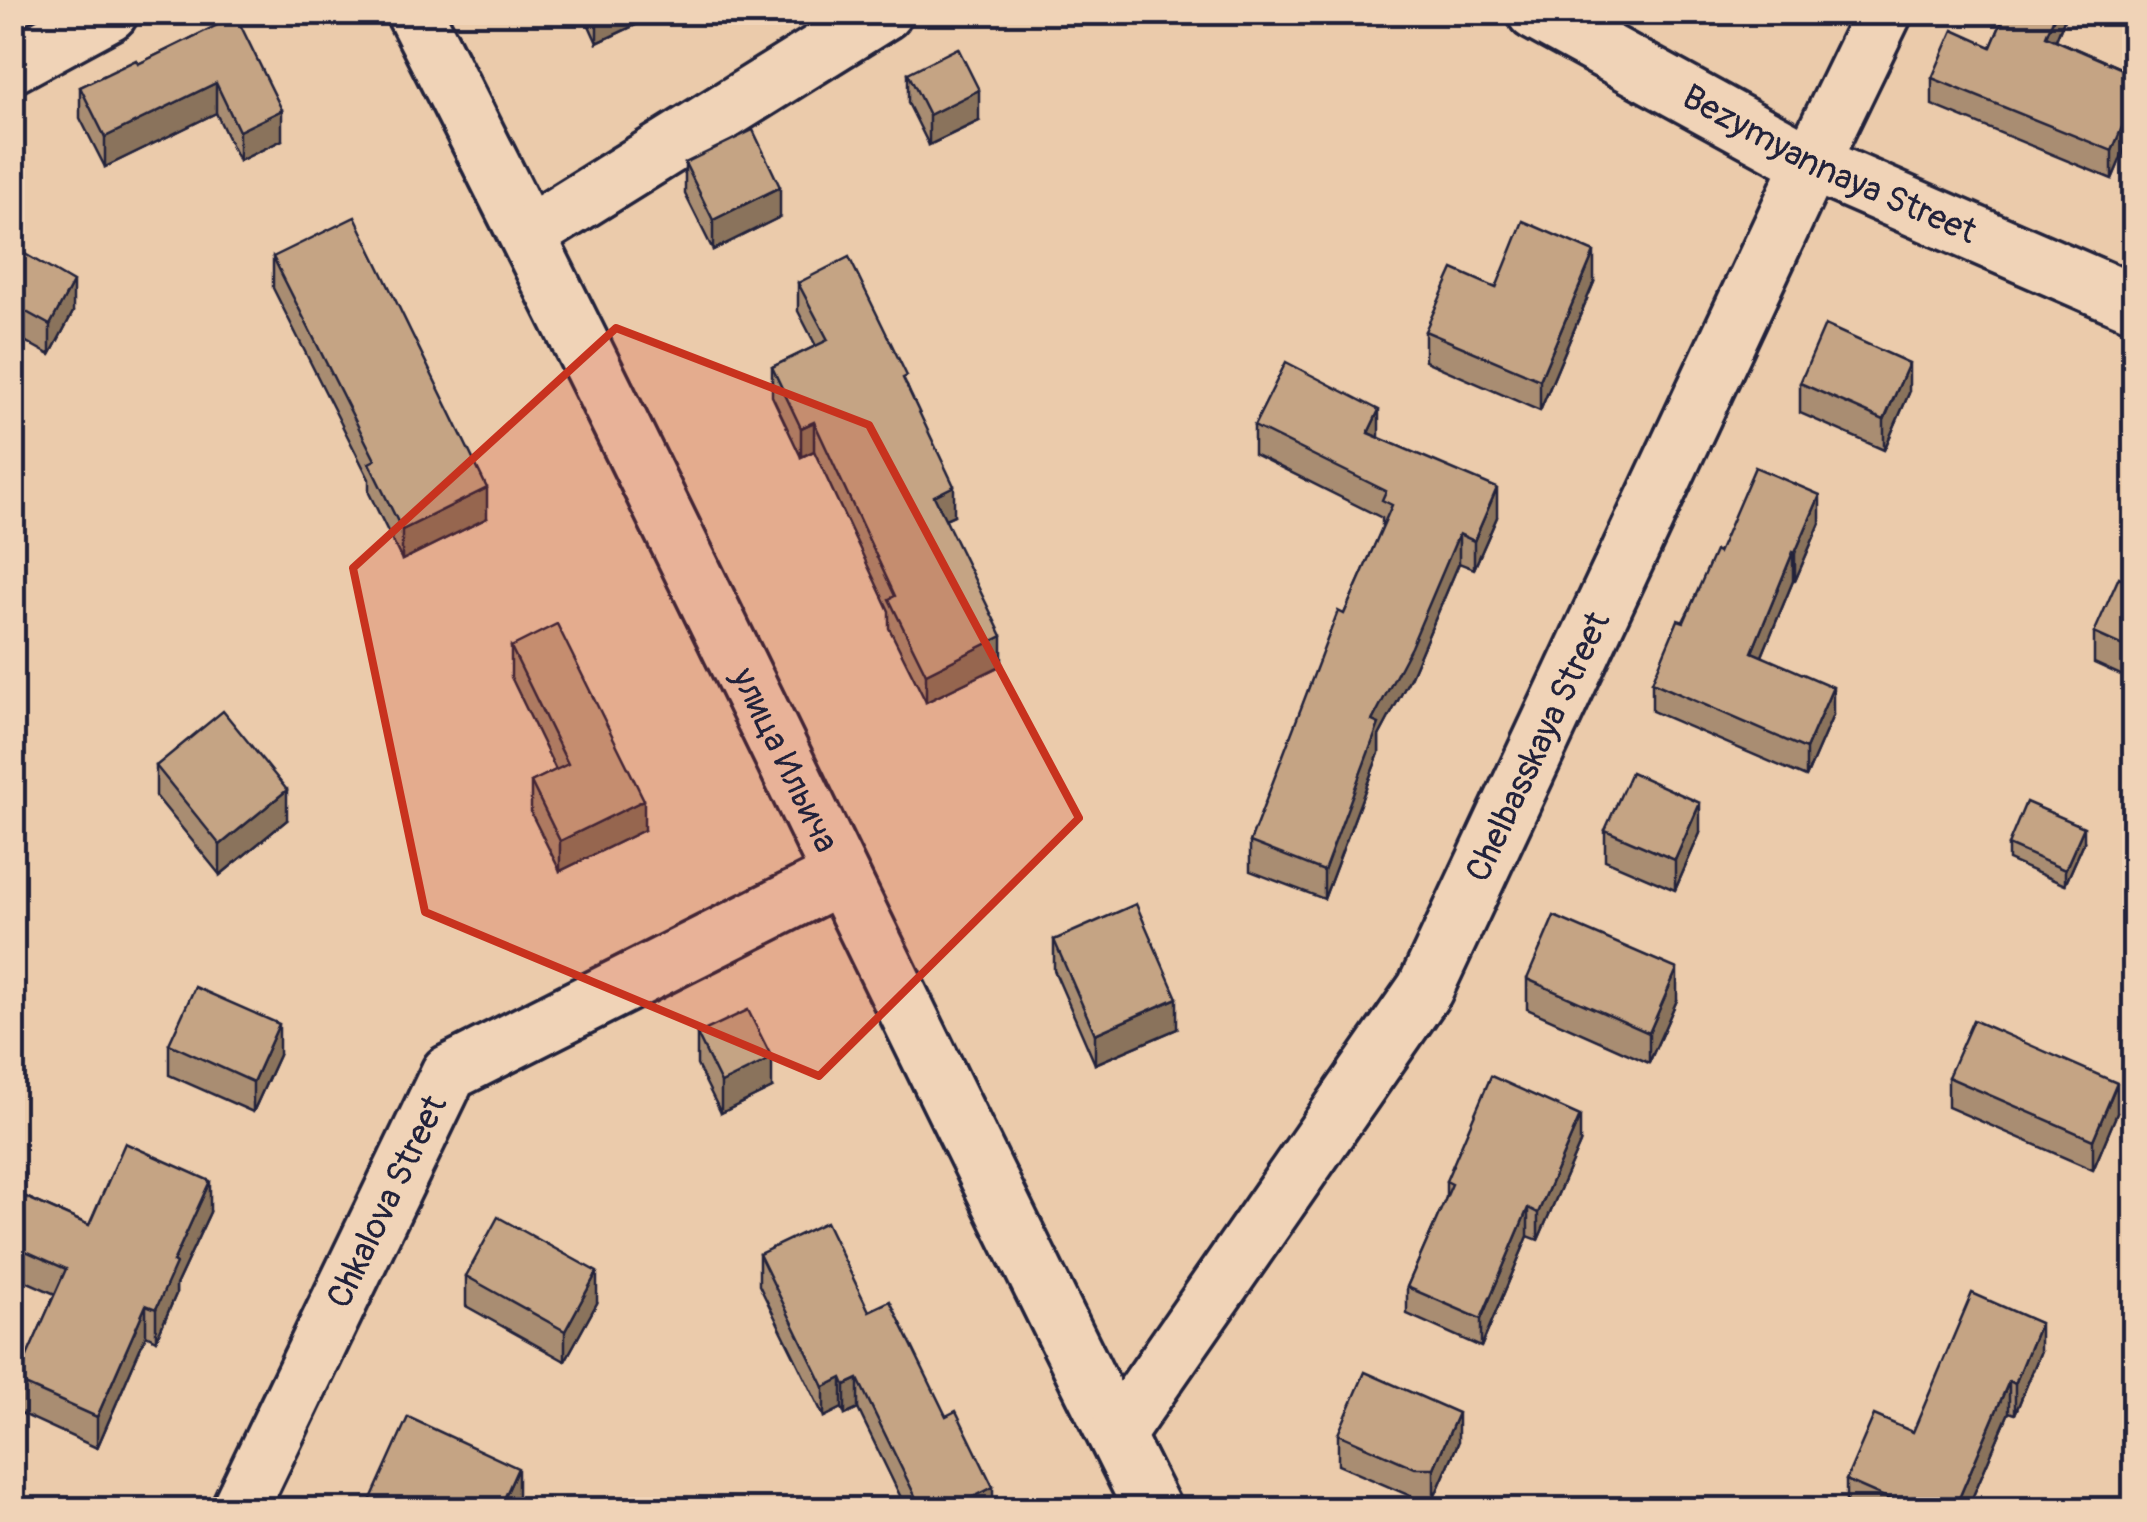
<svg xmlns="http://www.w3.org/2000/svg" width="2147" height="1522" font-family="Pangolin,sans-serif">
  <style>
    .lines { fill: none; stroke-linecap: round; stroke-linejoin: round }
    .street-casing { stroke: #22223b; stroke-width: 62 }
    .street { stroke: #f0d3b7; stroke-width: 55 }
    .wall { fill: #a98d72; stroke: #22223b; stroke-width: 2.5 }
    .shaded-wall { fill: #8a735c; stroke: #22223b; stroke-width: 2.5 }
    .building { fill: #c5a484; stroke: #22223b; stroke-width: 2.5 }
    .marked { fill: #c8321e; fill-opacity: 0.2; stroke: #c8321e; stroke-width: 8; stroke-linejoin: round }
    .labels { text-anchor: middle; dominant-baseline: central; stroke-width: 8; stroke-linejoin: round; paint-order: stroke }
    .street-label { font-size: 35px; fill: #22223b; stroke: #f0d3b7 }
  </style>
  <rect width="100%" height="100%" fill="#ebcbab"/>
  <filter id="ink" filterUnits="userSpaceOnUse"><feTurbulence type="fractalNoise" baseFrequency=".01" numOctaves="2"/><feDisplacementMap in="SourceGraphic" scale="20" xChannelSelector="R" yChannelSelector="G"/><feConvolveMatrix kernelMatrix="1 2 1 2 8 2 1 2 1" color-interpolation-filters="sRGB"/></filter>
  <g filter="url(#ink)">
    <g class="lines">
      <g class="street-casing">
        <g id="street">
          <path id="s1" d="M 414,12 C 668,508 903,1013 1153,1510"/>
          <path id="s2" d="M 1535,12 L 1811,163 L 2134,303"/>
          <polyline points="12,65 110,12"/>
          <polyline points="528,234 884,12"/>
          <path id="s3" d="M 1116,1435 L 1425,989 L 1811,163 L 1884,12"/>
          <path id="s4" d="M 239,1510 L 449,1073 L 840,876"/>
        </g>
      </g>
      <use href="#street" class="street"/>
    </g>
    <g class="wall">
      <polygon points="583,12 663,12 597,43"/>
      <polygon points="1719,12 1738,12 1735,19"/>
      <polygon points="2006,12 2067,12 2056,40 2134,74 2134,127 2112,179 1932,105 1932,78 1991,47"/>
      <polygon points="236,16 282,140 239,161 216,113 105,167 80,118 80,87 138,64"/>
      <polygon points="908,73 979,121 929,145 908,103"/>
      <polygon points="685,163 780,217 713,250 685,194"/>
      <polygon points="12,248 73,312 50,355 12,334"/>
      <polygon points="273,257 487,518 402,560 369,493 369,479 273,288"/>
      <polygon points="1594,282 1540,411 1425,361 1425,331 1496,288"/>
      <polygon points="798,283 907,386 954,515 945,519 1002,665 926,702 889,628 889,611 814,451 801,457 772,396 772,367 816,346 798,311"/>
      <polygon points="1800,383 1909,393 1884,450 1800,413"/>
      <polygon points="1254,426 1379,438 1497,517 1474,569 1459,563 1411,676 1379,736 1379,753 1324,899 1250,871 1250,842 1344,614 1382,529 1382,518 1254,454"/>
      <polygon points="1820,523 1795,581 1793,581 1762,656 1833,715 1806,777 1652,711 1652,682 1718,553"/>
      <polygon points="2134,584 2134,681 2094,663 2094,633"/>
      <polygon points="511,647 644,830 560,871 531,813 531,782 556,770 511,677"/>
      <polygon points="156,766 287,820 220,875 156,796"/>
      <polygon points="1605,830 1700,833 1675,890 1605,860"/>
      <polygon points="2084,842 2065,885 2008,860 2008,845"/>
      <polygon points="1054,940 1177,1029 1095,1064 1054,970"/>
      <polygon points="1527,979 1677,1000 1649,1063 1527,1009"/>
      <polygon points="697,1034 772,1088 721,1113 697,1065"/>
      <polygon points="169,1044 279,1055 253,1112 169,1075"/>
      <polygon points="1948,1077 2117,1113 2093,1170 1948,1107"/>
      <polygon points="1580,1143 1538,1240 1528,1236 1481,1347 1407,1314 1407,1287 1446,1198 1446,1181"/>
      <polygon points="12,1191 89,1225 210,1212 176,1285 176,1294 156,1340 146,1335 97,1448 16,1411 16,1381 55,1294 12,1275"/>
      <polygon points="759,1254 869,1311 946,1416 993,1510 907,1510 858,1409 845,1415 842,1408 824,1417 759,1285"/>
      <polygon points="466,1276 597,1303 565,1361 466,1306"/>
      <polygon points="2040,1353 2015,1414 2009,1412 1967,1510 1846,1510 1846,1480 1913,1432"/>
      <polygon points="1338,1434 1458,1443 1434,1498 1415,1498 1338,1465"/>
    </g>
    <g class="shaded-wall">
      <polygon points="597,12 663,12 597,43"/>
      <polygon points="2056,12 2067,12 2046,64 2046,36"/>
      <polygon points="216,83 216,113 105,167 105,137"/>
      <polygon points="979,90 979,121 929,145 929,115"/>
      <polygon points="2134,99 2134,127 2112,179 2112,151"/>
      <polygon points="282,110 282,140 239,161 239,131"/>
      <polygon points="780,187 780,217 713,250 713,220"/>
      <polygon points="1594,252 1594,282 1540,411 1540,380"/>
      <polygon points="73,282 73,312 50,355 50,325"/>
      <polygon points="1909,363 1909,393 1884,450 1884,420"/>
      <polygon points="1379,410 1379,438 1368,433"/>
      <polygon points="814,422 814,451 801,457 801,428"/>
      <polygon points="954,486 954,515 934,524 934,496"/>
      <polygon points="487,488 487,518 402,560 402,530"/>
      <polygon points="1497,488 1497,517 1474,569 1474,541"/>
      <polygon points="1820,495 1820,523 1795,581 1795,553"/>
      <polygon points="1459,534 1459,563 1411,676 1379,736 1379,753 1324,899 1324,871 1372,721"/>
      <polygon points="1793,552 1793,581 1752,680 1752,652"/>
      <polygon points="1002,636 1002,665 926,702 926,674"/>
      <polygon points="1833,687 1833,715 1806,777 1806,749"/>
      <polygon points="287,790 287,820 220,875 220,845"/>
      <polygon points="644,800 644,830 560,871 560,841"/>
      <polygon points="1700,803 1700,833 1675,890 1675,860"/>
      <polygon points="2084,827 2084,842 2065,885 2065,870"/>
      <polygon points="1677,969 1677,1000 1649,1063 1649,1033"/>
      <polygon points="1177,998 1177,1029 1095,1064 1095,1034"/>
      <polygon points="279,1024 279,1055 253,1112 253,1082"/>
      <polygon points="772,1058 772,1088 721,1113 721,1083"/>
      <polygon points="2117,1083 2117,1113 2093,1170 2093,1140"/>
      <polygon points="1580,1116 1580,1143 1538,1240 1538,1213"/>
      <polygon points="210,1181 210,1212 176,1285 176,1294 156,1340 156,1309 173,1262"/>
      <polygon points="1528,1208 1528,1236 1481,1347 1481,1319"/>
      <polygon points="597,1272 597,1303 565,1361 565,1331"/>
      <polygon points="146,1305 146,1335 97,1448 97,1417"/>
      <polygon points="2040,1323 2040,1353 2015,1414 2015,1384"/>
      <polygon points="842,1378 842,1408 824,1417 824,1387"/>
      <polygon points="858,1379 858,1409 845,1415 845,1385"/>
      <polygon points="2009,1381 2009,1412 1967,1510 1954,1510"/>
      <polygon points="1458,1413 1458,1443 1434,1498 1434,1468"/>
      <polygon points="518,1468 518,1499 513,1510 499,1510"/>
      <polygon points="993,1487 993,1510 948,1510"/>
    </g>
    <g class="building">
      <polygon points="2006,12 2056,12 2046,36 2134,74 2134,99 2112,151 1932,78 1953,30 1991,47"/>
      <polygon points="236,16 282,110 239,131 216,83 105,137 80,87 136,60 138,64"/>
      <polygon points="958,48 979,90 929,115 908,73"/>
      <polygon points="753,130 780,187 713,220 685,163"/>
      <polygon points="355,217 487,488 402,530 369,463 375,460 273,257"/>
      <polygon points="1523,221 1594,252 1540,380 1425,331 1453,269 1496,288"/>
      <polygon points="13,247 73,282 50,325 12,304"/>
      <polygon points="849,257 907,376 903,378 954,486 934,496 1002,636 926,674 889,599 895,596 814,422 801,428 772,367 828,340 798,283"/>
      <polygon points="1825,325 1909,363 1884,420 1800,383"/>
      <polygon points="1286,362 1379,410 1368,433 1497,488 1474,541 1459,534 1411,647 1372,721 1379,724 1324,871 1250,842 1338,611 1344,614 1392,505 1382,500 1386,491 1254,426"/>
      <polygon points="1755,467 1820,495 1795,553 1793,552 1752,652 1833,687 1806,749 1652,682 1678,620 1684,622 1715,551 1718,553"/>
      <polygon points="2119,577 2134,584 2134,651 2094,633"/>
      <polygon points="557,624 644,800 560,841 531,782 568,764 511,647"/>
      <polygon points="223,711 287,790 220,845 156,766"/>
      <polygon points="1631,772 1700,803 1675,860 1605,830"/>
      <polygon points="2026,802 2084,827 2065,870 2008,845"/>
      <polygon points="1136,904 1177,998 1095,1034 1054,940"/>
      <polygon points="1554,916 1677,969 1649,1033 1527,979"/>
      <polygon points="195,987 279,1024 253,1082 169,1044"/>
      <polygon points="748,1010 772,1058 721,1083 697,1034"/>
      <polygon points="1973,1020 2117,1083 2093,1140 1948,1077"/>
      <polygon points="1491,1076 1580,1116 1538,1213 1528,1208 1481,1319 1407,1287 1452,1184 1446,1181"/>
      <polygon points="125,1143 210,1181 173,1262 176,1264 156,1309 146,1305 97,1417 16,1381 66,1269 12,1245 12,1191 89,1225"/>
      <polygon points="498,1217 597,1272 565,1331 466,1276"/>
      <polygon points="826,1222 869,1311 890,1301 946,1416 956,1411 993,1487 948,1510 922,1510 858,1379 845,1385 842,1378 824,1387 759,1254"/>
      <polygon points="1972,1293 2040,1323 2015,1384 2009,1381 1954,1510 1914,1510 1846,1480 1874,1415 1913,1432"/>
      <polygon points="1365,1372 1458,1413 1434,1468 1415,1468 1338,1434"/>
      <polygon points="408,1417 518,1468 499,1510 366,1510"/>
    </g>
  </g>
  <path class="marked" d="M 616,328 L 869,425 L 1079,818 L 819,1076 L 425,912 L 353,568 Z"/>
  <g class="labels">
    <g class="street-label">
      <text stroke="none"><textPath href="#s2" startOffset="332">Bezymyannaya Street</textPath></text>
      <text stroke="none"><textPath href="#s3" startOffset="810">Chelbasskaya Street</textPath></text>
      <text stroke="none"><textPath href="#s1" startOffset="835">улица Ильича</textPath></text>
      <text stroke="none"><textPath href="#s4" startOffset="342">Chkalova Street</textPath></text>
    </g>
  </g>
  <rect width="2147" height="1522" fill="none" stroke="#f0d3b7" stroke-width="50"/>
  <rect x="25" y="25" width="2097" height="1472" fill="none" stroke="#22223b" stroke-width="4" filter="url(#ink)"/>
</svg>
